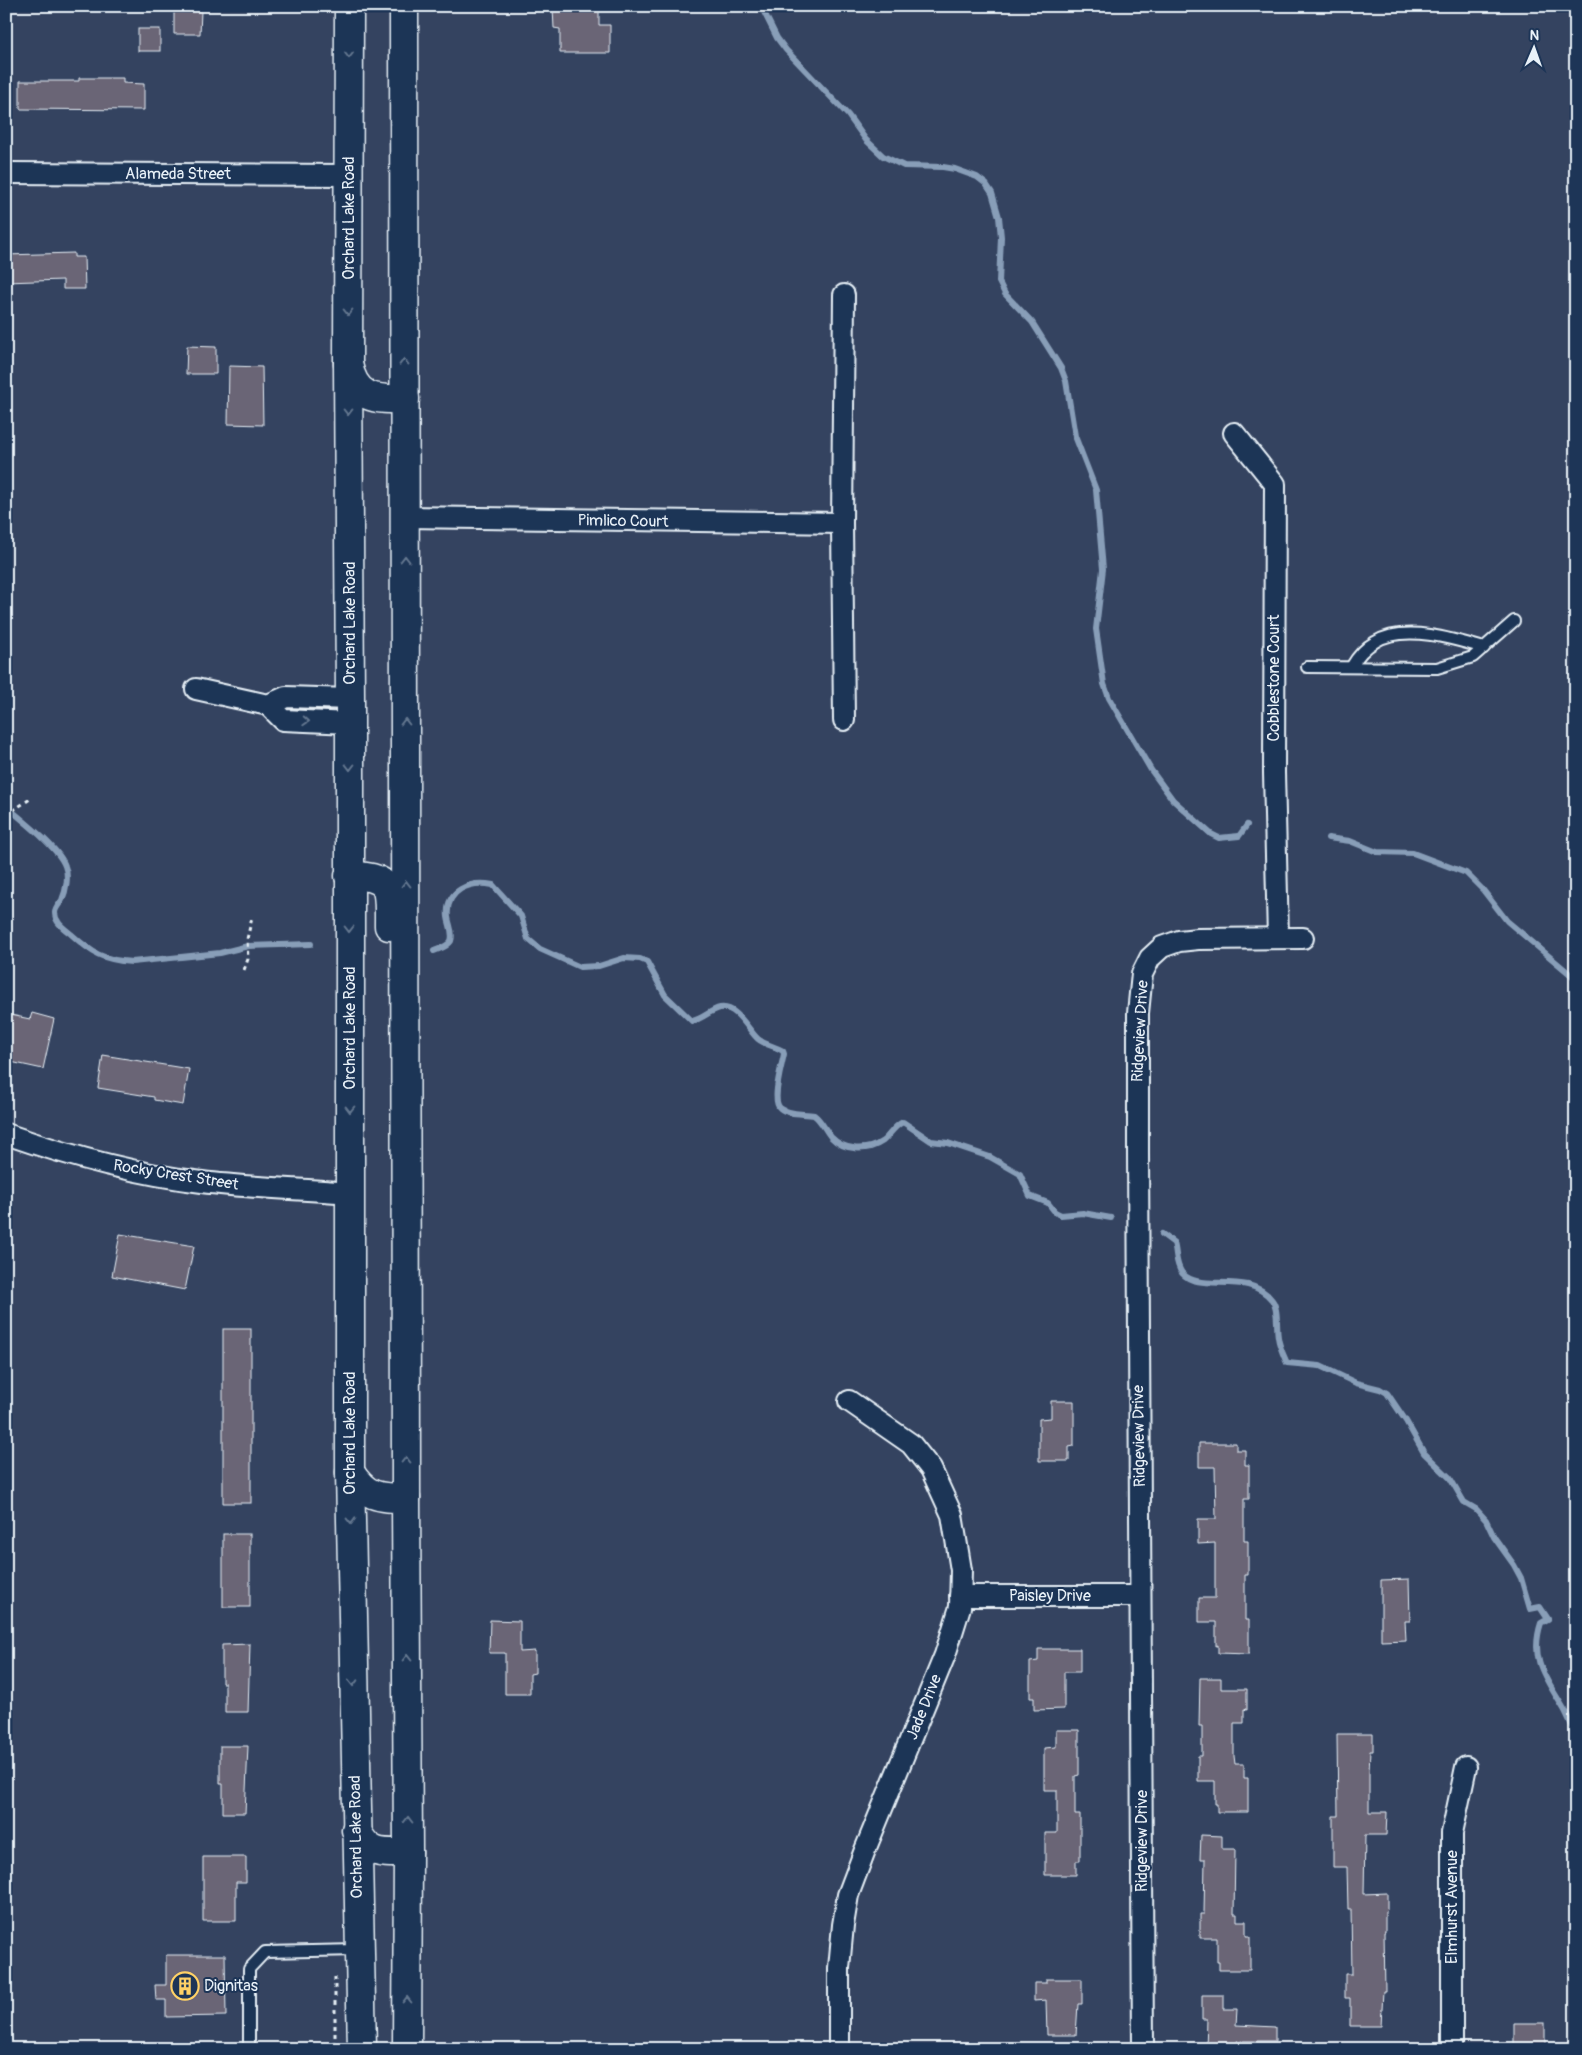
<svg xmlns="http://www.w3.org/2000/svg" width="1582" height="2055" font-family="Pangolin,sans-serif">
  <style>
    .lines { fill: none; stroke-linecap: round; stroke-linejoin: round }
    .stream { stroke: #889eb8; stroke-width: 6 }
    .building { fill: #6a6576; stroke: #e8f1f8 }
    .service-casing { stroke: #e8f1f8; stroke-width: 14 }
    .minor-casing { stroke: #e8f1f8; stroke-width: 24 }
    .secondary-casing { stroke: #e8f1f8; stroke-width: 31 }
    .path { stroke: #e8f1f8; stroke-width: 3; stroke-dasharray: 4 4; stroke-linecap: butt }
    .service { stroke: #1d3557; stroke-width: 10 }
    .minor { stroke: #1d3557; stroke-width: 20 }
    .secondary { stroke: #1d3557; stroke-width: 28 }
    .oneway { stroke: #64778f }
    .labels { text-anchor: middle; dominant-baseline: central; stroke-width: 4; stroke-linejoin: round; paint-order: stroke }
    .street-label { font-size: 16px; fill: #e8f1f8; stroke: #1d3557 }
    .poi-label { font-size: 16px; fill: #e8f1f8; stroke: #1d3557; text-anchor: start }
  </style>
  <rect width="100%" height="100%" fill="#344360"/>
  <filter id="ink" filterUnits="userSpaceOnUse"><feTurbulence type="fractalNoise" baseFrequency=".02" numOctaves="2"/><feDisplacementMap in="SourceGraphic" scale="10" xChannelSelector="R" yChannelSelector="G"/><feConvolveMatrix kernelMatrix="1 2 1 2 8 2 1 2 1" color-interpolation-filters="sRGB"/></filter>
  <g filter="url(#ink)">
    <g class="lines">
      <g class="stream">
        <polyline points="761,6 777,38 786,50 848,115 866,140 883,156 904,166 943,167 955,169 977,177 986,184 992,193 999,217 1001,237 999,282 1005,294 1032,322 1061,368 1066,381 1075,436 1096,490 1103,569 1096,629 1104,684 1109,698 1151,770 1173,800 1211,834 1219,838 1239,836 1247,825"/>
        <path d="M 6,806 C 21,819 59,848 65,866 C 69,876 66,891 62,900 C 59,905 55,908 55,913 C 55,923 65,929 71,934 C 92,953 102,960 132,962 L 220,953 L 248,946 L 311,944"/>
        <polyline points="1328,838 1350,841 1377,852 1413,853 1466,873 1483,890 1507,921 1576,979"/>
        <path d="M 434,951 C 441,948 447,947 451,941 C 454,933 449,925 448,917 C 445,890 470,880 493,885 L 521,916 L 528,939 L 540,949 L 580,967 L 599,966 L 624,958 L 640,959 L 647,962 L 665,995 L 692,1021 C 703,1019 710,1010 720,1008 C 737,1005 748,1030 758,1039 C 765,1045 775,1046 783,1051 L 784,1054 C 782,1065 771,1100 780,1108 C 788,1115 804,1113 814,1115 C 822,1121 825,1130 831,1137 C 844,1151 867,1152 883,1141 C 890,1135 894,1126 903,1122 L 931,1141 L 948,1143 L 990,1157 L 1020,1174 L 1030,1196 L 1048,1203 L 1055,1212 L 1061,1215 L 1083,1213 L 1111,1218"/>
        <path d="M 1162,1234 L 1174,1243 C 1177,1253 1175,1264 1182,1273 C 1200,1294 1248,1269 1272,1300 C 1279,1309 1276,1326 1278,1337 C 1279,1346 1283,1354 1287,1363 L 1320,1366 L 1356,1383 L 1380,1389 L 1387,1393 L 1406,1421 L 1424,1453 L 1450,1478 L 1464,1502 L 1476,1509 L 1486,1520 L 1494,1537 L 1514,1565 L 1521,1578 L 1530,1609 L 1540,1607 L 1548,1619 L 1541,1623 C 1529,1660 1546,1678 1564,1709 C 1568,1716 1571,1725 1576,1733"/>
      </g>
    </g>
    <g class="building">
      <polygon points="599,7 599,25 610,25 610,53 560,53 560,29 554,28 553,8"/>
      <polygon points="174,10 201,11 200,34 174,34"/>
      <rect x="138" y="29" width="22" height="22"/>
      <polygon points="79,78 123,78 123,83 144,84 144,110 20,109 20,81 79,81"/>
      <polygon points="74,253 74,257 84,257 85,289 63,289 63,280 6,282 6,255"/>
      <polygon points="187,346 216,347 216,374 186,374"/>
      <polygon points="229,366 262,367 263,425 228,424"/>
      <polygon points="32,1013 54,1019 43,1069 6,1061 6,1014 30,1019"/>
      <polygon points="103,1055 189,1069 183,1105 154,1100 154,1097 98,1088"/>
      <polygon points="120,1234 194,1246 185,1290 112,1276"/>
      <rect x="223" y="1329" width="28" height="174"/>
      <polygon points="1051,1401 1074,1401 1074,1446 1069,1447 1069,1461 1039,1461 1039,1419 1051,1418"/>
      <polygon points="1199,1443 1236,1443 1236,1450 1245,1450 1245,1465 1249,1465 1249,1499 1244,1499 1244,1541 1248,1541 1248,1575 1245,1575 1245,1620 1249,1620 1249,1654 1218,1653 1218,1645 1216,1646 1216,1622 1199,1622 1199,1598 1215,1598 1215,1543 1198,1544 1198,1519 1216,1519 1215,1467 1199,1467"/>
      <rect x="223" y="1534" width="27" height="73"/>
      <polygon points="1409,1579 1410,1621 1405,1621 1406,1640 1381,1641 1381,1580"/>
      <polygon points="490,1620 520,1621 520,1652 535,1651 535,1673 530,1674 530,1694 505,1694 505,1653 489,1653"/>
      <polygon points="250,1644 248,1712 225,1712 225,1683 222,1683 222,1645"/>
      <polygon points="1038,1649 1080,1649 1080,1672 1064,1672 1064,1709 1034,1710 1034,1698 1030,1698 1030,1662 1038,1661"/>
      <polygon points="1200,1678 1221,1678 1221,1689 1247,1689 1247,1710 1244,1709 1244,1723 1234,1723 1234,1756 1235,1764 1244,1764 1244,1778 1248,1778 1248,1812 1217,1812 1217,1804 1215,1804 1215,1781 1198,1781 1198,1756 1202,1756 1202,1726 1199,1726"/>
      <polygon points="1056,1730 1079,1730 1079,1775 1075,1776 1075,1815 1080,1815 1080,1861 1076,1861 1076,1875 1045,1875 1045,1833 1057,1833 1057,1790 1044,1790 1044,1748 1056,1747"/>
      <polygon points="1337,1734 1373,1734 1373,1751 1370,1751 1369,1772 1369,1812 1387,1812 1386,1835 1365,1835 1364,1894 1387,1893 1387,1910 1385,1911 1385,1932 1384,1932 1385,1991 1383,1991 1381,2026 1350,2026 1350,1998 1345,1998 1345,1974 1352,1974 1351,1909 1348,1909 1347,1867 1333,1867 1333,1816 1338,1816"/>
      <polygon points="220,1746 248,1746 245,1813 223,1813 223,1784 220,1784"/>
      <polygon points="1201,1835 1222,1836 1222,1849 1235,1849 1234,1914 1237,1914 1237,1921 1246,1921 1246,1936 1250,1936 1250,1970 1219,1970 1219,1962 1217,1962 1217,1938 1200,1938 1200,1914 1204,1914 1205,1859 1200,1859"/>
      <polygon points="203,1857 246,1857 246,1882 236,1882 236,1921 203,1921"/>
      <polygon points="166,1955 225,1955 226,2016 166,2017 166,2000 156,2000 155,1985 166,1985"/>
      <polygon points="1046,1979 1082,1979 1082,2004 1078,2004 1076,2035 1047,2035 1046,2000 1034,2001 1034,1983 1046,1983"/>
      <polygon points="1202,1995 1224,1995 1224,2009 1237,2009 1236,2025 1275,2027 1275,2041 1237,2041 1237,2049 1206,2049 1207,2019 1202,2019"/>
      <rect x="1514" y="2023" width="31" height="26"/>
    </g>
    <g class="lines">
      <g class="service-casing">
        <g id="service">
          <polyline points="1307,667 1437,668 1473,657 1514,621"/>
          <path d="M 1351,667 C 1357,657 1364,648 1375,642 C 1404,624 1454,639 1484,648"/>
          <polyline points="249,2049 249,1969 265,1952 358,1950"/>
        </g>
      </g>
      <g class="minor-casing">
        <g id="minor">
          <polyline points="6,173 349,175"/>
          <polyline points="1234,433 1275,484 1274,773 1278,938"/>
          <polyline points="405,517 842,523"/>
          <polyline points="196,689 268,705 283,720 350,723"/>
          <polyline points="268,705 286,697 350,699"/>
          <polyline points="844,720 842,523 844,295"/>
          <path d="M 6,1134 C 69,1156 135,1174 202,1182 C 251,1188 301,1189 350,1193"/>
          <polyline points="960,1596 1140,1596"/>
          <polyline points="839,2049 839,1968 843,1925 848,1895 865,1850 945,1655 960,1607 961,1570 952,1515 931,1469 911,1444 849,1401"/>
          <polyline points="1143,2049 1138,1153 1138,1013 1142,974 1150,958 1162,947 1179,941 1198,939 1303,938"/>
          <polyline points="1452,2049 1452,1833 1466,1767"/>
        </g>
      </g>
      <g class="secondary-casing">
        <g id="secondary">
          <polyline points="349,6 348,363 350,699 350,1472 362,2049"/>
          <polyline points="404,6 406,1498 408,1853 407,2049"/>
          <path d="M 348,364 C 355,399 375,400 405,399"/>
          <path d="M 349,876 C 392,876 389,887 389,926"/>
          <path d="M 350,1472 C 366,1497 378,1498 406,1498"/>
          <path d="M 356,1830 C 370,1856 381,1853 408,1853"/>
        </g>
      </g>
      <g class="path">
        <polyline points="6,815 30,799"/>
        <polyline points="244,970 248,959 247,939 252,918"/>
        <polyline points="335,1977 335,2049"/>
      </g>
      <use href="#service" class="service"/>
      <use href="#minor" class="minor"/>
      <use href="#secondary" class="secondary"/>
    </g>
    <defs><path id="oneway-chevron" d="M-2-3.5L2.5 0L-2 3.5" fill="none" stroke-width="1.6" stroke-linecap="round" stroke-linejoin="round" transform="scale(1.25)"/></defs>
    <g class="oneway">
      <use href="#oneway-chevron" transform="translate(349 55) rotate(90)"/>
      <use href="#oneway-chevron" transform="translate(348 312) rotate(90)"/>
      <use href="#oneway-chevron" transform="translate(404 362) rotate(-91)"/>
      <use href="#oneway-chevron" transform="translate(348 412) rotate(90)"/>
      <use href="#oneway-chevron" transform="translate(405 559) rotate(-90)"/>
      <use href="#oneway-chevron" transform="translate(306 721) rotate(3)"/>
      <use href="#oneway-chevron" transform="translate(405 722) rotate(-90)"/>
      <use href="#oneway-chevron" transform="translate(350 767) rotate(90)"/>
      <use href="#oneway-chevron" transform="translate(406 884) rotate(-90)"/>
      <use href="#oneway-chevron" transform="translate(349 929) rotate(90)"/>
      <use href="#oneway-chevron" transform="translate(350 1109) rotate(90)"/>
      <use href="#oneway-chevron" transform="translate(406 1460) rotate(-90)"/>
      <use href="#oneway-chevron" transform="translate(351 1521) rotate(89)"/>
      <use href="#oneway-chevron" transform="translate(407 1658) rotate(-90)"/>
      <use href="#oneway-chevron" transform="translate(353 1683) rotate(89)"/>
      <use href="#oneway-chevron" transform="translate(408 1820) rotate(-90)"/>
      <use href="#oneway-chevron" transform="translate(407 2000) rotate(-90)"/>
    </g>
  </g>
  <defs>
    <g id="building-ring" transform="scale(1.4375)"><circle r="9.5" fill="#1d3557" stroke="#ffd166" stroke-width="1.5"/><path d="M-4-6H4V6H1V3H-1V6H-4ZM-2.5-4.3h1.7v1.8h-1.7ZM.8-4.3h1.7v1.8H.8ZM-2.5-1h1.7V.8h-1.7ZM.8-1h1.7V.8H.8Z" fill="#ffd166"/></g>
  </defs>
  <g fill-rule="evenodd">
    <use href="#building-ring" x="185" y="1986"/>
  </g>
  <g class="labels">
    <g class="street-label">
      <text x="178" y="174">Alameda Street</text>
      <text transform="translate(349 218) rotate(-90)">Orchard Lake Road</text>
      <text transform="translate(623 521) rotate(1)">Pimlico Court</text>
      <text transform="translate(350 623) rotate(-90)">Orchard Lake Road</text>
      <text transform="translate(1274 678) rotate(-90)">Cobblestone Court</text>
      <text transform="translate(350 1028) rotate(-90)">Orchard Lake Road</text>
      <text transform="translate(1140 1031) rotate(-87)">Ridgeview Drive</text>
      <text transform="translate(176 1175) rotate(9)">Rocky Crest Street</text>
      <text transform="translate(350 1433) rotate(-90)">Orchard Lake Road</text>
      <text transform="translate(1139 1436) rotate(-91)">Ridgeview Drive</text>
      <text x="1050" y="1596">Paisley Drive</text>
      <text transform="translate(924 1707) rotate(-68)">Jade Drive</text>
      <text transform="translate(356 1837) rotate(-91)">Orchard Lake Road</text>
      <text transform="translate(1142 1841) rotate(-90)">Ridgeview Drive</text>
      <text transform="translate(1452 1907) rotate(-90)">Elmhurst Avenue</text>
    </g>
    <g class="poi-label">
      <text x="204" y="1986">Dignitas</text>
    </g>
  </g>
  <rect width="1582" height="2055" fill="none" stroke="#1d3557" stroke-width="25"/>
  <rect x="12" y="12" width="1557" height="2030" fill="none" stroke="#e8f1f8" stroke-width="2" filter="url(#ink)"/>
  <g transform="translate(1534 48) rotate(2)" stroke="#1d3557" stroke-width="4" paint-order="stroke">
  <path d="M0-4L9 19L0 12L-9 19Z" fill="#e8f1f8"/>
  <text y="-8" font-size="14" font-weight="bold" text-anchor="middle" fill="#e8f1f8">N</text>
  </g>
</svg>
